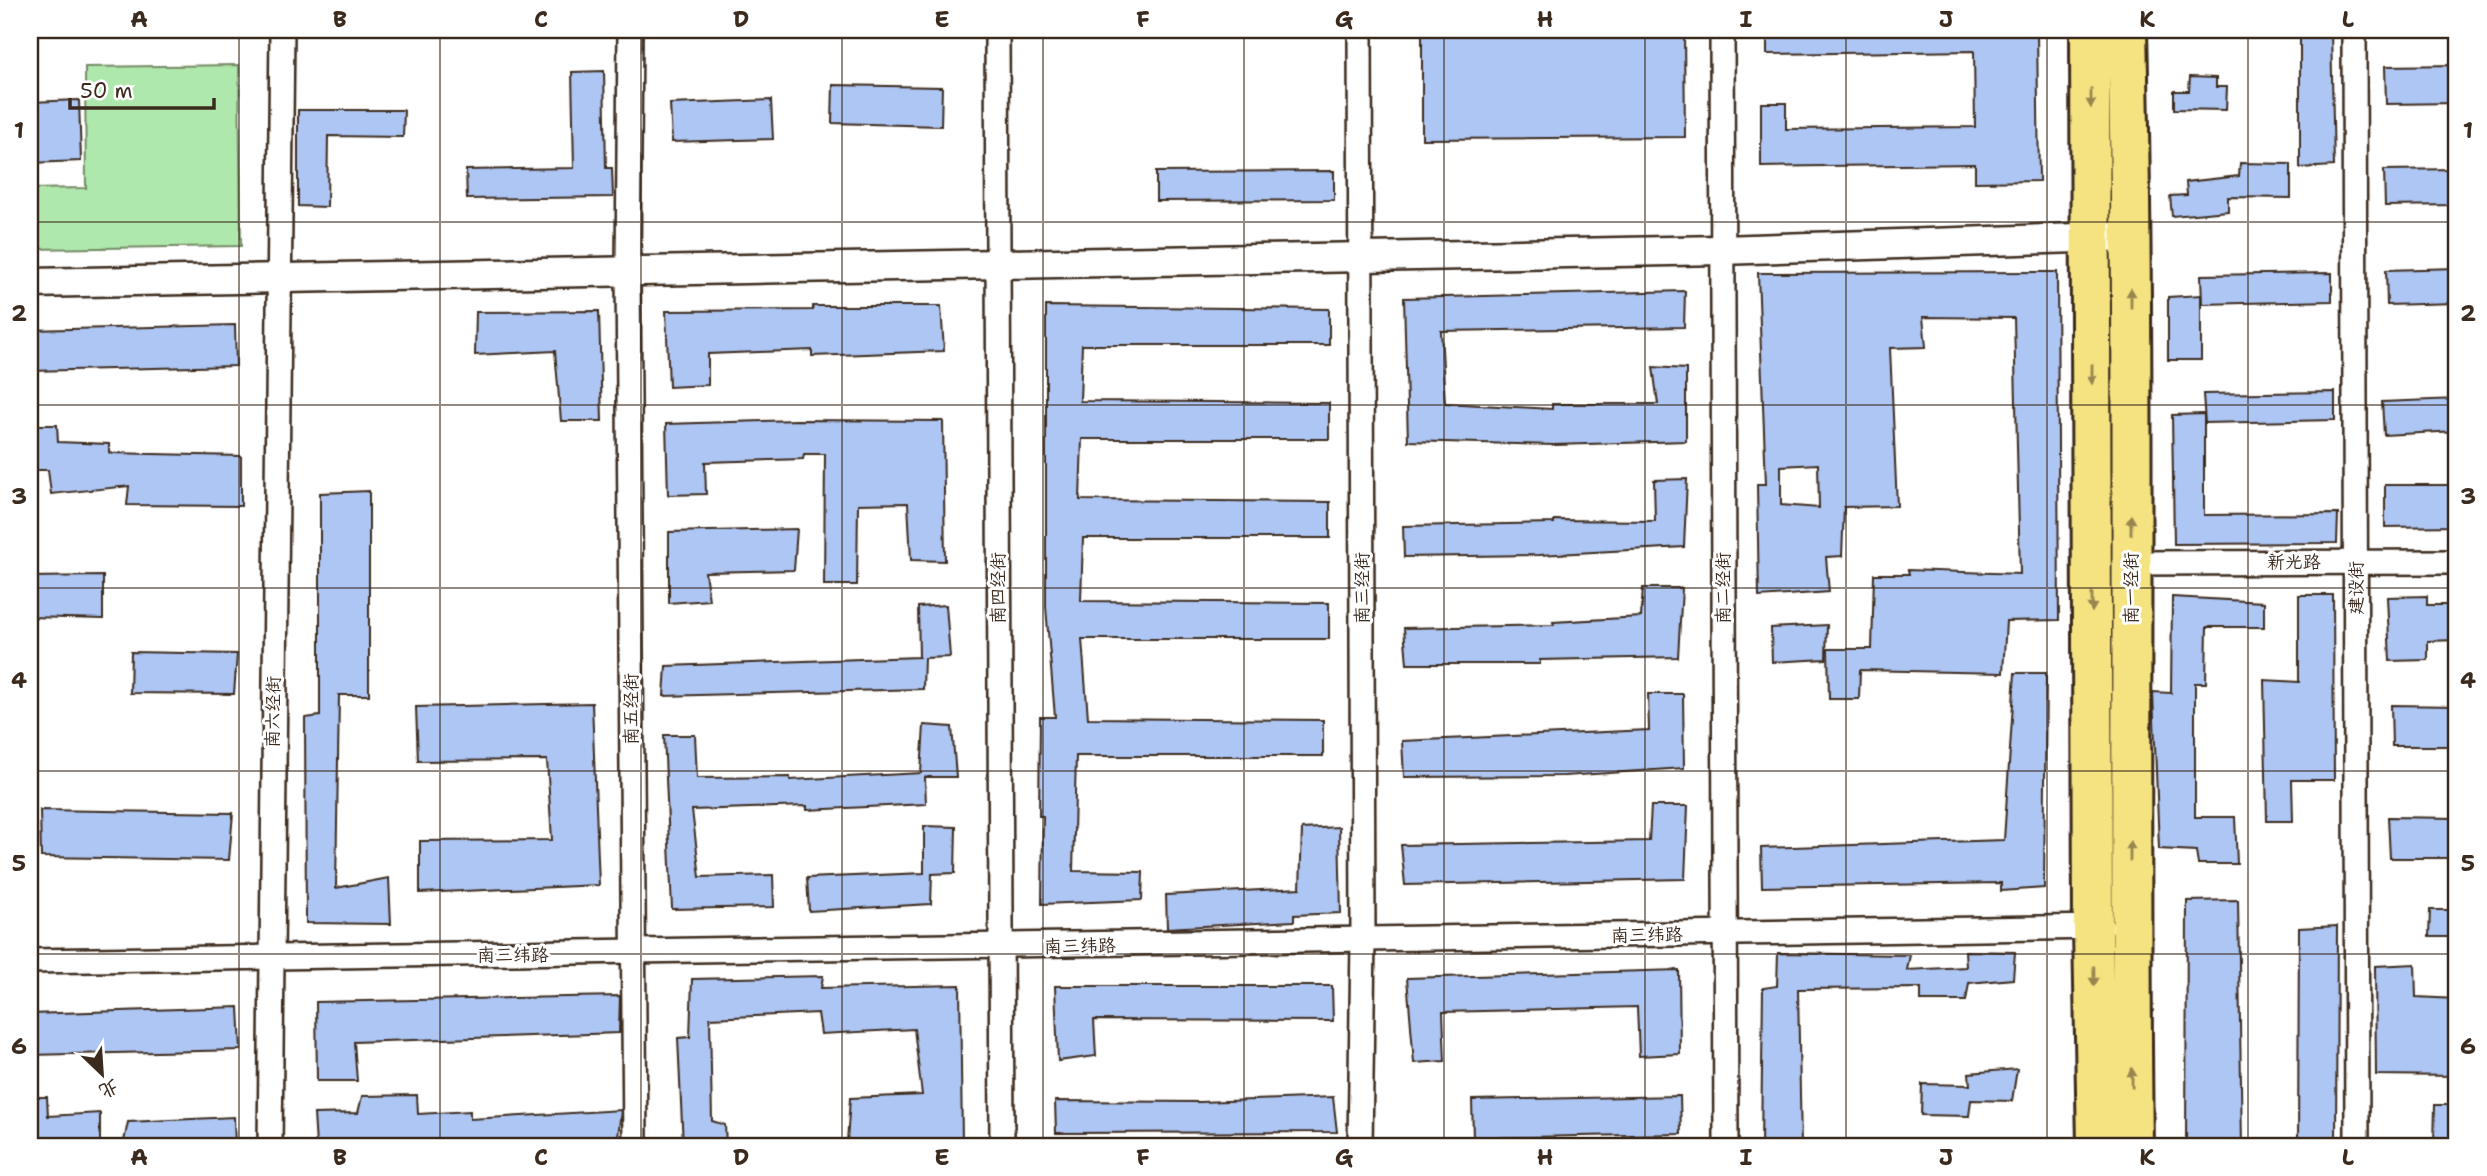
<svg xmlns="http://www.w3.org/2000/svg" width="2487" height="1176" font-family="'Shantell Sans','LXGW WenKai TC',sans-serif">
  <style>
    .green { fill: #afe8ac; stroke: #758965; stroke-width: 2 }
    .building { fill: #aec6f4; stroke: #3b2a1e; stroke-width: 2; fill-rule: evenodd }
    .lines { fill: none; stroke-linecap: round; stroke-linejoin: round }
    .minor-casing { stroke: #3b2a1e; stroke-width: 28 }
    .tertiary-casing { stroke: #3b2a1e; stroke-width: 33 }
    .trunk-casing { stroke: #3b2a1e; stroke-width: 44 }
    .minor { stroke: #fff; stroke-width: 23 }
    .tertiary { stroke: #fff; stroke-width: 28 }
    .trunk { stroke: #f5e381; stroke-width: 38 }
    .oneway { fill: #988650 }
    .grid { fill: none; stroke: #3b2a1e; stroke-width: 2; stroke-opacity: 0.55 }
    .labels { text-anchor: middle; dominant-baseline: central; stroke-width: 6; stroke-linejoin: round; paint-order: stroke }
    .street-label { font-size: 18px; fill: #3b2a1e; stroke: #fff }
    .neatline { fill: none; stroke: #3b2a1e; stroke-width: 2.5 }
    .grid-label { font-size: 23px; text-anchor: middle; font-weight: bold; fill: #3b2a1e }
  </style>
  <rect width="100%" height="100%" fill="#fff"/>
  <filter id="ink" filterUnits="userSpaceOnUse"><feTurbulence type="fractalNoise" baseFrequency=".0143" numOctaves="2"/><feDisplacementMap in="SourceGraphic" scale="14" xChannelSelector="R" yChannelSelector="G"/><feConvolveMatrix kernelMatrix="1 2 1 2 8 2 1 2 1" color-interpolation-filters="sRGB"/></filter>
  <g filter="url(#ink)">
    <polygon class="green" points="239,65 241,246 30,249 30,189 86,188 85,67"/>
    <g class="building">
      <polygon points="1422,30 1684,30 1685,137 1422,139"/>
      <polygon points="1767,30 2037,30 2039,181 1975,182 1975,164 1761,167 1761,103 1786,103 1786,129 1975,127 1974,51 1767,54"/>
      <polygon points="2300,30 2331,30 2334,166 2300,168"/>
      <polygon points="2457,65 2457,103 2386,104 2385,66"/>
      <polygon points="604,71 606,168 612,168 613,197 467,199 466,170 574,168 572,72"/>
      <polygon points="2190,77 2216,78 2216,87 2227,87 2226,110 2174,109 2174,91 2189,91"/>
      <polygon points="833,85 942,87 941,126 832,123"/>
      <polygon points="79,100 81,161 30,163 30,102"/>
      <polygon points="771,100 773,139 672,142 670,104"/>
      <polygon points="298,110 404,110 403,137 328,136 327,207 298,206"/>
      <polygon points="2240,163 2291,164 2291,198 2228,197 2228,211 2172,216 2170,196 2187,195 2186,182 2239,176"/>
      <polygon points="2457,169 2457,205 2385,206 2384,170"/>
      <polygon points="1334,171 1334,200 1156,201 1156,172"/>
      <polygon points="2457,268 2457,303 2387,305 2386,270"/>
      <path d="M 2057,272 L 2059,620 L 2006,621 L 2003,673 L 1860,670 L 1859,699 L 1829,699 L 1828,649 L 1872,649 L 1874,574 L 1909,574 L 1908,570 L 2020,574 L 2014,318 L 1923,317 L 1926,347 L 1890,348 L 1897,506 L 1844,507 L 1842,556 L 1826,557 L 1829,592 L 1759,597 L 1757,484 L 1766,484 L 1758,273 ZM 1818,464 L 1819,508 L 1781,505 L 1781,466 Z"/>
      <polygon points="2332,273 2332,301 2202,304 2201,275"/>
      <polygon points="1685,291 1684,327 1441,331 1445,403 1552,409 1552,404 1658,404 1653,367 1686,369 1686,441 1554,445 1408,441 1404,298"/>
      <polygon points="2201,295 2201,360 2168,360 2168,297"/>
      <polygon points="813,306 941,306 944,351 812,356 812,350 708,354 708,385 669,387 666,311 813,310"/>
      <polygon points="1046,306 1329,309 1329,345 1082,345 1080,401 1329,403 1329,439 1082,439 1080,500 1330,502 1330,538 1083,538 1081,601 1329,603 1329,639 1082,639 1088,718 1323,720 1323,756 1076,756 1073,871 1143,872 1142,900 1042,904 1043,816 1039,816 1040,717 1055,717 1046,607"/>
      <polygon points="599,311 602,421 561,421 555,351 475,355 476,312"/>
      <polygon points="235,325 236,366 30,371 30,330"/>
      <polygon points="2335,392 2335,420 2205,423 2203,394"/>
      <polygon points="2457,399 2457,431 2384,435 2382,402"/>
      <polygon points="2204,414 2204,515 2338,514 2337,543 2174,544 2172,415"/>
      <polygon points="797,420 943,421 945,561 911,560 908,503 858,504 857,585 824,585 825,454 804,454 803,459 705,462 706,494 668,495 666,424"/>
      <polygon points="30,425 57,425 58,442 109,444 109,453 241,456 241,506 127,505 129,486 51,494 48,470 30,470"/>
      <polygon points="1687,479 1684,547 1539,555 1404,557 1403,526 1554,523 1554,520 1655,521 1654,480"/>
      <polygon points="2385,485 2457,485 2457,526 2385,527"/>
      <polygon points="369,491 369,695 339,695 336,888 389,878 391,924 306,923 305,718 320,716 320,493"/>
      <polygon points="797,529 794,570 705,572 709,600 669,603 669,532"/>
      <polygon points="103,576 103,619 30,617 30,577"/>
      <polygon points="1643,588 1682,588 1678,657 1540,660 1540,664 1407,664 1404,628 1554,625 1553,622 1641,617"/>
      <polygon points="2299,595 2333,595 2334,780 2292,780 2293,821 2267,821 2264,680 2299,682"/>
      <polygon points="2427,596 2427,605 2457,605 2457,640 2428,641 2428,660 2390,661 2387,597"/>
      <polygon points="2172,597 2264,602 2264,627 2207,627 2206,683 2195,683 2195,817 2235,817 2237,864 2198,864 2196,851 2159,849 2153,692 2171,693"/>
      <polygon points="946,605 950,657 924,658 923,689 664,696 666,666 919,657 918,607"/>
      <polygon points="1827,625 1826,659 1772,662 1771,628"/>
      <polygon points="131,652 237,654 234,694 130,693"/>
      <polygon points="2015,673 2046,673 2044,888 2001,891 2001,883 1762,887 1761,848 2004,840"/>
      <polygon points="1648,694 1683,694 1684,768 1564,776 1404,777 1402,741 1649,730"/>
      <polygon points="592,703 599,885 420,893 420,841 552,840 547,760 418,761 416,707"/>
      <polygon points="2391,705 2457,706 2457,746 2392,746"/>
      <polygon points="924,725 952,727 956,777 925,777 926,804 807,810 807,806 692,810 700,877 773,875 774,907 672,909 664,735 695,735 697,778 790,777 790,780 921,773"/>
      <polygon points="1651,806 1688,806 1685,879 1405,885 1401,845 1649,841"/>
      <polygon points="40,810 233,813 229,860 41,857"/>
      <polygon points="2388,817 2457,818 2457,858 2390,858"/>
      <polygon points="924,826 956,827 955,873 932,874 931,904 809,911 807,878 924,873"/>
      <polygon points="1339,827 1341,913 1294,915 1294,921 1167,928 1166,895 1300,888 1302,829"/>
      <polygon points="2238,900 2242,1146 2186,1146 2187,901"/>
      <polygon points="2430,910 2457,910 2457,937 2429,937"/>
      <polygon points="2337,926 2336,1146 2298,1146 2299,928"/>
      <polygon points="1965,951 2015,952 2013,979 1969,983 1966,1001 1921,1001 1921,988 1798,989 1801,1146 1761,1146 1763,988 1777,986 1778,953 1910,955 1907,970 1966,967"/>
      <polygon points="2415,964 2416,997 2457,999 2457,1076 2376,1075 2375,966"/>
      <polygon points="1679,970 1680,1054 1639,1056 1637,1007 1443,1012 1445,1061 1414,1063 1407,978"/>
      <polygon points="823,976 821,988 960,985 962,1142 847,1142 850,1098 922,1095 914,1029 821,1034 818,1013 710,1018 712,1121 725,1125 726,1146 683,1146 678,1038 690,1037 692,979"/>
      <polygon points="1055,986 1332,986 1333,1021 1094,1020 1096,1056 1058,1061"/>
      <polygon points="620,996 619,1033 354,1042 357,1081 317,1081 316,1002"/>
      <polygon points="239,1007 241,1050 30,1055 30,1014"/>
      <polygon points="2017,1069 2012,1101 1971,1100 1969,1116 1921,1115 1922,1084 1970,1085 1969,1073"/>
      <polygon points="417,1095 418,1114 470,1111 470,1119 621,1110 617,1146 411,1146 410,1143 369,1142 369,1146 316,1146 314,1114 358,1113 362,1096"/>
      <polygon points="1680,1096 1681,1134 1473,1138 1472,1100"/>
      <polygon points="30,1097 47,1097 48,1116 100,1113 100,1146 30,1145"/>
      <polygon points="1333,1097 1337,1132 1056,1133 1055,1101 1200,1102"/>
      <polygon points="2435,1105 2457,1105 2457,1146 2434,1146"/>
      <polygon points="234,1117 235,1146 123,1146 128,1122"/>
    </g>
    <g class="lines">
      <g class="minor-casing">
        <g id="minor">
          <polyline points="630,30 628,272 635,1146"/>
          <polyline points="997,30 1002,1146"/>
          <polyline points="1360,30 1363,940 1360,1146"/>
          <polyline points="1722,30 1726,1146"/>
          <polyline points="2354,30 2357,1146"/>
          <polyline points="2131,563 2457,562"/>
          <polyline points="30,961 2102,927"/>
          <polyline points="270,1146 282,30"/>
        </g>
      </g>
      <g class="tertiary-casing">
        <polyline id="tertiary" points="30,283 1721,250 2109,237"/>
      </g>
      <g class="trunk-casing">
        <g id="trunk">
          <polyline points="2090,30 2093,929 2097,1146"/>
          <path d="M 2127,30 C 2136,402 2128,774 2133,1146"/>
        </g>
      </g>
      <use href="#minor" class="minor"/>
      <use href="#tertiary" class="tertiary"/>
      <use href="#trunk" class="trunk"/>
    </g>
    <defs><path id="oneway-solid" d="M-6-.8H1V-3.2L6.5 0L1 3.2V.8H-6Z" transform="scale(1.75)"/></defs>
    <g class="oneway">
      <use href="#oneway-solid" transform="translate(2091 98) rotate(90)"/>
      <use href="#oneway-solid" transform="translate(2131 298) rotate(-90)"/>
      <use href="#oneway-solid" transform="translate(2092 374) rotate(90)"/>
      <use href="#oneway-solid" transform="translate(2131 525) rotate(-90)"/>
      <use href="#oneway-solid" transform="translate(2092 602) rotate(90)"/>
      <use href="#oneway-solid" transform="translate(2130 851) rotate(-90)"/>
      <use href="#oneway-solid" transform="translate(2094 976) rotate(89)"/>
      <use href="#oneway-solid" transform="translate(2132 1078) rotate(-91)"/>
    </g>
  </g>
  <path class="grid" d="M 239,30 L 239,1146M 440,30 L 440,1146M 641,30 L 641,1146M 842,30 L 842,1146M 1043,30 L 1043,1146M 1244,30 L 1244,1146M 1444,30 L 1444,1146M 1645,30 L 1645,1146M 1846,30 L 1846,1146M 2047,30 L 2047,1146M 2248,30 L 2248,1146M 30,222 L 2457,222M 30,405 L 2457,405M 30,588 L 2457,588M 30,771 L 2457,771M 30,954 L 2457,954"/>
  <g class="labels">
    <g class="street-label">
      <text x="2294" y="562">新光路</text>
      <text transform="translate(998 588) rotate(-90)">南四经街</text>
      <text transform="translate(1362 588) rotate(-90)">南三经街</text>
      <text transform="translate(1723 588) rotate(-90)">南二经街</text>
      <text transform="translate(2131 588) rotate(-90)">南一经街</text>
      <text transform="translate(2356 588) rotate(-90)">建设街</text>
      <text transform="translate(631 709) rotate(-90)">南五经街</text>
      <text transform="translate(273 712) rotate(-89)">南六经街</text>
      <text transform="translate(1647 935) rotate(-1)">南三纬路</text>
      <text transform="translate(1080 946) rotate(-1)">南三纬路</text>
      <text x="513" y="955">南三纬路</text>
    </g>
  </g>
  <rect width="2487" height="1176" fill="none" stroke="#fff" stroke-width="77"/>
  <g transform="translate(102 1074) rotate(155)" stroke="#ffffff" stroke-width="5" paint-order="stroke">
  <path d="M0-5L12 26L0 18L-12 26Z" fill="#3b2a1e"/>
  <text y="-10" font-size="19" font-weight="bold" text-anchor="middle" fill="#3b2a1e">北</text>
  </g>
  <path d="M70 98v10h144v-10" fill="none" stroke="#3b2a1e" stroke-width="3.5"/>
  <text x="80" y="98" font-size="21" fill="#3b2a1e" stroke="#ffffff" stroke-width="5" paint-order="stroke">50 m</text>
  <rect x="38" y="38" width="2410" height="1100" class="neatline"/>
  <g class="grid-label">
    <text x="139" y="27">A</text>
    <text x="340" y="27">B</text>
    <text x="541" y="27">C</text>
    <text x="741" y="27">D</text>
    <text x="942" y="27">E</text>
    <text x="1143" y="27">F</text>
    <text x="1344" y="27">G</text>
    <text x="1545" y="27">H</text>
    <text x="1746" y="27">I</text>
    <text x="1946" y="27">J</text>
    <text x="2147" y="27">K</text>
    <text x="2348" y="27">L</text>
    <text x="19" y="138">1</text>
    <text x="2468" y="138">1</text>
    <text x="19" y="321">2</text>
    <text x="2468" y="321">2</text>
    <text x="19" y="504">3</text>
    <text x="2468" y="504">3</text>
    <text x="19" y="688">4</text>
    <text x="2468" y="688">4</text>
    <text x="19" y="871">5</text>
    <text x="2468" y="871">5</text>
    <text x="19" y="1054">6</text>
    <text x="2468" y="1054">6</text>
    <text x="139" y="1165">A</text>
    <text x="340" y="1165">B</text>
    <text x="541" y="1165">C</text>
    <text x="741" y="1165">D</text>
    <text x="942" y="1165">E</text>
    <text x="1143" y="1165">F</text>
    <text x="1344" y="1165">G</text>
    <text x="1545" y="1165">H</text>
    <text x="1746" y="1165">I</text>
    <text x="1946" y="1165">J</text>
    <text x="2147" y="1165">K</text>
    <text x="2348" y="1165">L</text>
  </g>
</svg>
